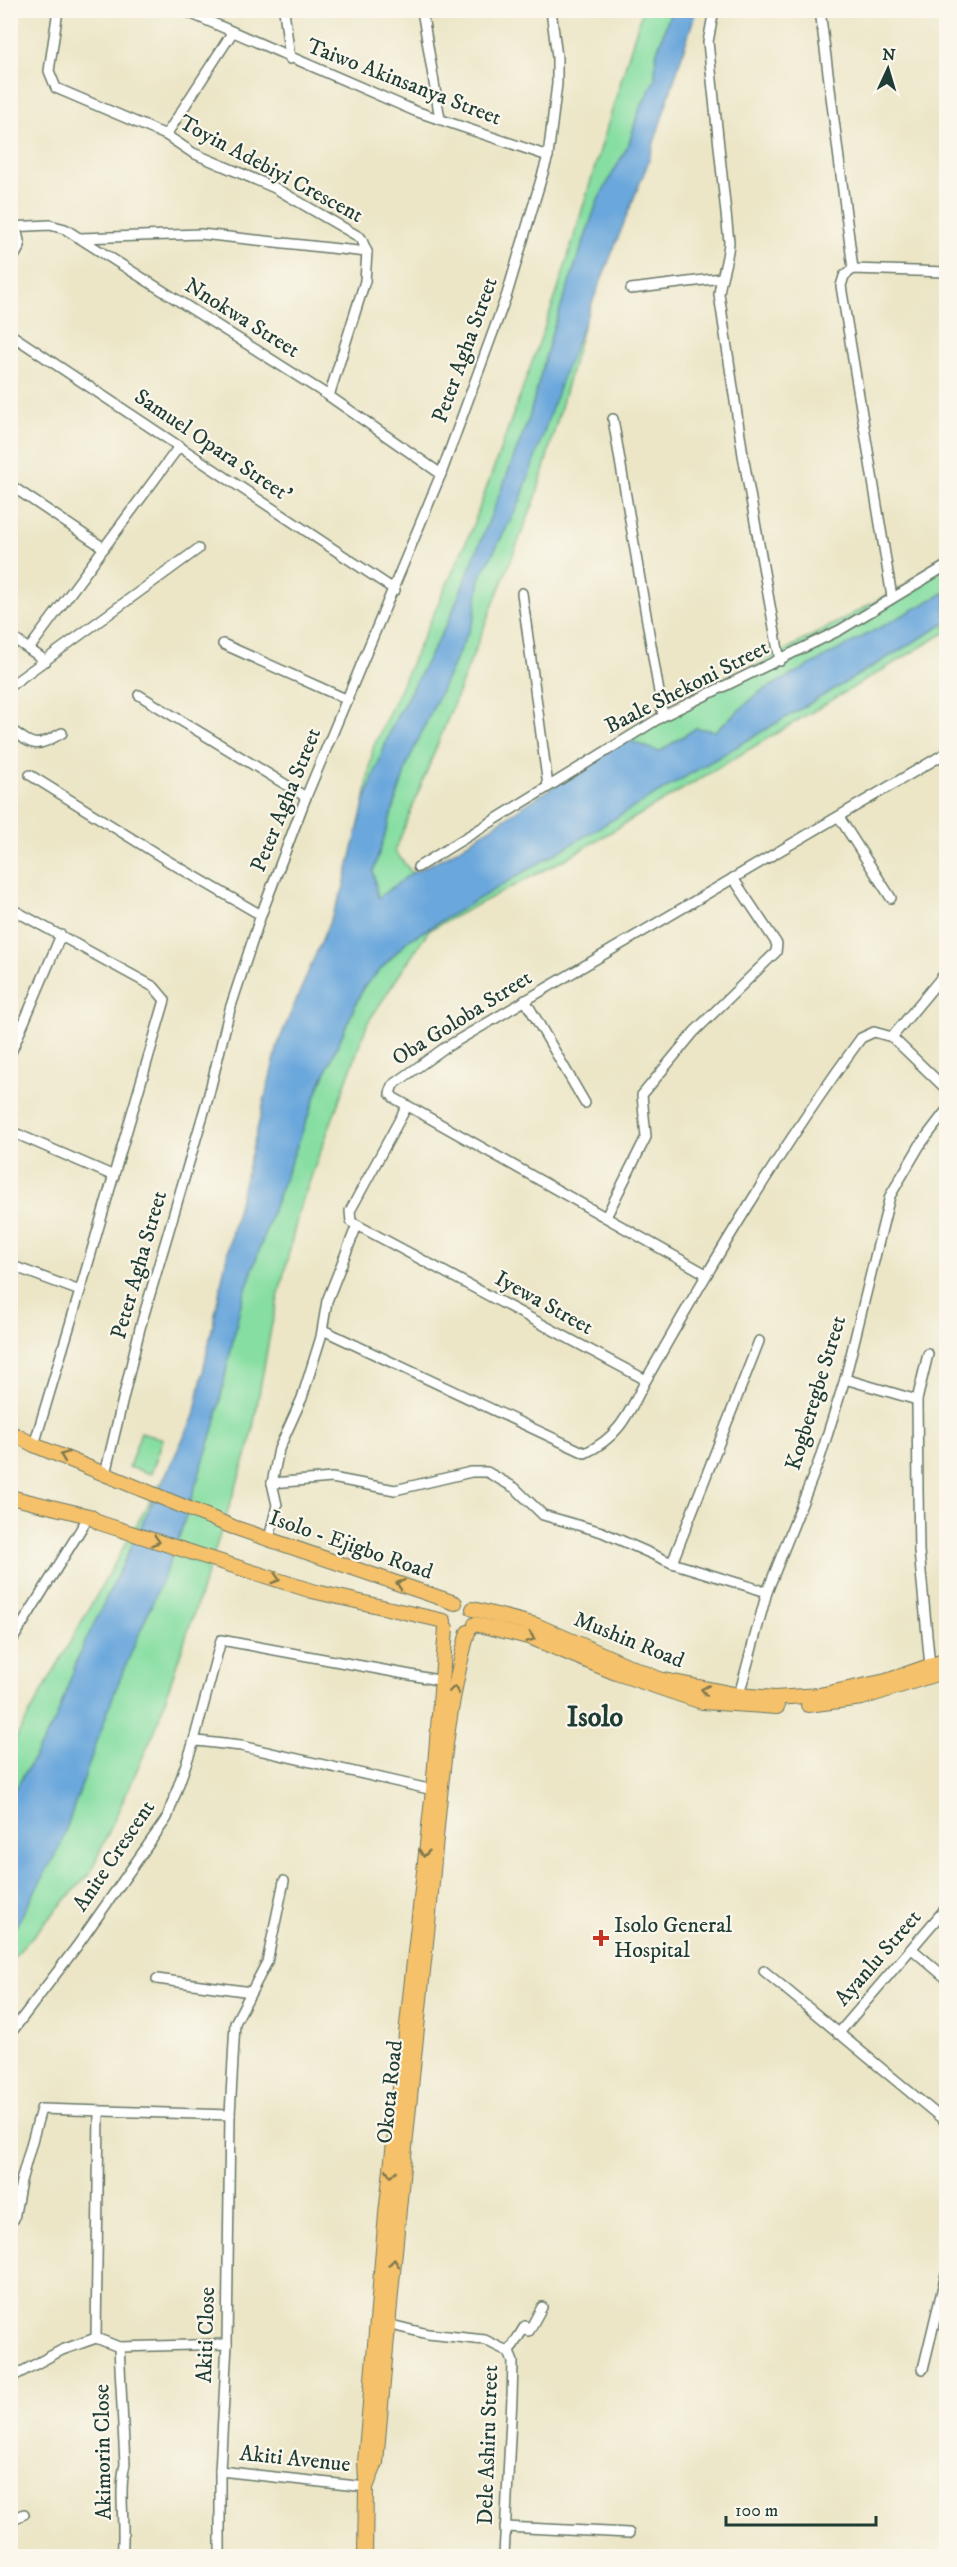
<svg xmlns="http://www.w3.org/2000/svg" width="957" height="2567" font-family="'IM FELL DW Pica',serif">
  <style>
    .green { fill: #86dea2; stroke: #528e6b; stroke-width: 1.5 }
    .water { fill: #6ba7dc; stroke: #457288; stroke-width: 1.5 }
    .lines { fill: none; stroke-linecap: round; stroke-linejoin: round }
    .minor-casing { stroke: #677867; stroke-width: 12 }
    .primary-casing { stroke: #677867; stroke-width: 16 }
    .minor { stroke: #fff; stroke-width: 9 }
    .primary { stroke: #f5c16b; stroke-width: 14 }
    .oneway { stroke: #7f784d }
    .poi-dot { fill: #c8321e; stroke: #fbf7ec; stroke-width: 2 }
    .labels { text-anchor: middle; dominant-baseline: central; stroke-width: 4.5; stroke-linejoin: round; paint-order: stroke }
    .street-label { font-size: 22px; fill: #1f3d34; stroke: #fbf7ec }
    .poi-label { font-size: 22px; fill: #1f3d34; stroke: #fbf7ec; text-anchor: start }
    .district-label { font-size: 28px; font-weight: bold; fill: #1f3d34; stroke: #fbf7ec }
  </style>
  <rect width="100%" height="100%" fill="#fbf7ec"/>
  <filter id="ink" filterUnits="userSpaceOnUse"><feTurbulence type="fractalNoise" baseFrequency=".0167" numOctaves="2"/><feDisplacementMap in="SourceGraphic" scale="12" xChannelSelector="R" yChannelSelector="G"/><feConvolveMatrix kernelMatrix="1 2 1 2 8 2 1 2 1" color-interpolation-filters="sRGB"/></filter>
  <filter id="wash" filterUnits="userSpaceOnUse"><feTurbulence type="fractalNoise" baseFrequency=".008" numOctaves="4" result="noise"/><feDisplacementMap in="SourceGraphic" scale="24" xChannelSelector="R" yChannelSelector="G"/><feGaussianBlur stdDeviation="1.35" result="paint"/><feColorMatrix in="noise" values="0 0 0 0 0 0 0 0 0 0 0 0 0 0 0 0 0 1.4 0 .05"/><feComposite in="paint" operator="in"/></filter>
  <g filter="url(#wash)">
    <rect width="100%" height="100%" fill="#ece6c7"/>
    <g class="green">
      <polygon points="642,11 671,11 656,55 655,79 638,113 629,144 598,200 552,333 529,418 504,484 449,620 392,726 364,803 373,748 471,531 557,293"/>
      <polygon points="647,165 589,306 536,497 395,851 412,873 378,898 373,872 408,762 474,619 480,578 520,502 589,290"/>
      <polygon points="946,564 946,592 760,692 715,731 696,728 659,752 626,739 690,701"/>
      <polygon points="946,623 946,632 567,858 429,930 368,1022 299,1210 271,1328 250,1444 155,1730 90,1873 11,1960 10,1935 175,1549 214,1428 240,1307 272,1212 319,1087 363,988 407,941"/>
      <polygon points="141,1432 163,1439 151,1474 129,1467"/>
      <polygon points="160,1483 134,1544 79,1655 56,1719 11,1797 11,1747"/>
    </g>
    <polygon class="water" points="671,11 696,11 647,165 563,376 520,502 480,578 474,619 408,762 373,872 378,898 412,873 449,855 626,739 659,752 696,728 715,731 760,692 946,592 946,623 407,941 363,988 319,1087 272,1212 240,1307 214,1428 175,1549 115,1691 60,1846 11,1935 11,1797 56,1719 79,1655 194,1416 232,1231 279,1041 343,890 364,803 392,726 449,620 504,483 529,418 552,333 598,200 629,144 638,113 655,79 656,55"/>
  </g>
  <g filter="url(#ink)">
    <g class="lines">
      <g class="minor-casing">
        <g id="minor">
          <polyline points="58,10 49,71 56,88 166,135 193,153 275,188 361,238 367,252 201,234 80,238"/>
          <polyline points="183,10 415,111 548,156"/>
          <polyline points="284,10 290,59"/>
          <polyline points="422,10 440,119"/>
          <path d="M 714,10 L 708,42 L 729,242 C 728,261 721,276 719,294 L 743,455 L 780,661"/>
          <polyline points="820,10 853,269"/>
          <polyline points="166,135 232,33"/>
          <polyline points="10,227 50,225 65,229 329,396 441,474"/>
          <polyline points="10,264 20,246 16,227"/>
          <polyline points="631,289 721,278"/>
          <polyline points="10,334 395,590"/>
          <polyline points="329,396 365,281 367,252"/>
          <polyline points="613,419 663,716"/>
          <polyline points="10,485 104,548"/>
          <polyline points="522,593 548,786"/>
          <polyline points="892,597 841,286 844,276 853,269 946,272"/>
          <polyline points="10,636 46,661"/>
          <polyline points="223,644 348,700"/>
          <polyline points="29,649 178,448"/>
          <polyline points="10,686 198,549"/>
          <polyline points="139,695 306,797"/>
          <path d="M 10,729 C 35,747 35,748 62,733"/>
          <polyline points="30,775 168,861 261,915"/>
          <polyline points="839,817 891,898"/>
          <polyline points="418,867 663,716 840,630 946,566"/>
          <polyline points="10,908 154,987 165,1000 80,1291"/>
          <polyline points="525,1000 585,1103"/>
          <polyline points="892,1037 946,1089"/>
          <polyline points="10,1055 61,935"/>
          <polyline points="10,1131 114,1176"/>
          <polyline points="606,1217 646,1137 642,1095 694,1032 776,952 777,944 733,878"/>
          <polyline points="357,1225 351,1222 350,1211 407,1106"/>
          <polyline points="10,1265 80,1291 34,1445"/>
          <polyline points="706,1274 394,1098 390,1093 393,1085 443,1049 946,753"/>
          <path d="M 323,1330 L 585,1453 C 620,1437 629,1412 646,1380"/>
          <polyline points="928,1354 917,1400 918,1491 919,1551 930,1666"/>
          <polyline points="845,1379 917,1400"/>
          <polyline points="105,1474 140,1328 208,1098 230,1009 261,915 306,797 441,474 507,294 548,156 557,84 557,57 551,10"/>
          <polyline points="272,1483 332,1478 395,1490 471,1472 487,1472 515,1488 543,1515 602,1532 672,1563 767,1592"/>
          <path d="M 269,1539 L 277,1505 L 272,1483 L 279,1449 L 302,1398 L 321,1337 L 327,1301 L 357,1225 L 646,1380 C 712,1263 781,1147 861,1038 L 874,1032 L 892,1037 L 946,972"/>
          <polyline points="672,1563 759,1341"/>
          <polyline points="10,1644 89,1516"/>
          <polyline points="739,1695 767,1592 819,1461 845,1379 890,1196 920,1145 946,1111"/>
          <polyline points="193,1744 221,1640 443,1681"/>
          <polyline points="912,1949 946,1978"/>
          <polyline points="764,1971 946,2122"/>
          <polyline points="157,1979 251,1992"/>
          <polyline points="10,2034 77,1946 167,1818 193,1744 197,1741 241,1746 433,1790"/>
          <polyline points="838,2034 946,1908"/>
          <polyline points="10,2221 14,2219 21,2181 41,2109 230,2115"/>
          <polyline points="387,2324 428,2334 485,2340 509,2352 513,2362 512,2398 504,2556"/>
          <polyline points="96,2338 99,2112"/>
          <path d="M 119,2347 L 125,2464 C 118,2494 126,2526 122,2556"/>
          <polyline points="509,2352 525,2326 529,2331 542,2307"/>
          <polyline points="923,2369 946,2274"/>
          <polyline points="10,2378 62,2350 96,2338 119,2347 227,2344"/>
          <polyline points="220,2471 366,2487"/>
          <polyline points="10,2521 24,2514"/>
          <polyline points="505,2527 629,2533"/>
          <polyline points="220,2556 220,2471 227,2344 230,2115 235,2023 267,1962 284,1881"/>
        </g>
      </g>
      <g class="primary-casing">
        <g id="primary">
          <polyline points="10,1432 34,1445 233,1527 455,1603"/>
          <polyline points="10,1497 89,1516 100,1523 312,1591 444,1621"/>
          <polyline points="473,1609 536,1625 659,1679 739,1695 775,1698 819,1695 886,1681 946,1660"/>
          <polyline points="475,1624 532,1638 616,1673 702,1702 777,1707"/>
          <polyline points="808,1705 862,1698 946,1671"/>
          <polyline points="366,2481 365,2462 386,2214 433,1790 446,1628"/>
          <path d="M 365,2556 L 366,2487 L 376,2463 C 391,2286 408,2110 427,1933 C 438,1833 441,1729 468,1632"/>
        </g>
      </g>
      <use href="#minor" class="minor"/>
      <use href="#primary" class="primary"/>
    </g>
    <defs><path id="oneway-chevron" d="M-2-3.5L2.5 0L-2 3.5" fill="none" stroke-width="1.6" stroke-linecap="round" stroke-linejoin="round" transform="scale(1.5)"/></defs>
    <g class="oneway">
      <use href="#oneway-chevron" transform="translate(64 1456) rotate(-159)"/>
      <use href="#oneway-chevron" transform="translate(156 1541) rotate(17)"/>
      <use href="#oneway-chevron" transform="translate(276 1579) rotate(18)"/>
      <use href="#oneway-chevron" transform="translate(400 1584) rotate(-161)"/>
      <use href="#oneway-chevron" transform="translate(531 1638) rotate(19)"/>
      <use href="#oneway-chevron" transform="translate(454 1690) rotate(-82)"/>
      <use href="#oneway-chevron" transform="translate(705 1690) rotate(-169)"/>
      <use href="#oneway-chevron" transform="translate(424 1853) rotate(96)"/>
      <use href="#oneway-chevron" transform="translate(391 2173) rotate(97)"/>
      <use href="#oneway-chevron" transform="translate(394 2263) rotate(-84)"/>
    </g>
  </g>
  <path class="poi-dot" d="M598 1929h6v6h6v6h-6v6h-6v-6h-6v-6h6z"/>
  <g class="labels">
    <g class="street-label">
      <text transform="translate(404 82) rotate(21)">Taiwo Akinsanya Street</text>
      <text transform="translate(271 169) rotate(28)">Toyin Adebiyi Crescent</text>
      <text transform="translate(242 318) rotate(32)">Nnokwa Street</text>
      <text transform="translate(465 350) rotate(-70)">Peter Agha Street</text>
      <text transform="translate(213 446) rotate(34)">Samuel Opara Street'</text>
      <text transform="translate(687 687) rotate(-27)">Baale Shekoni Street</text>
      <text transform="translate(286 800) rotate(-68)">Peter Agha Street</text>
      <text transform="translate(462 1018) rotate(-32)">Oba Goloba Street</text>
      <text transform="translate(139 1265) rotate(-74)">Peter Agha Street</text>
      <text transform="translate(544 1303) rotate(29)">Iyewa Street</text>
      <text transform="translate(816 1393) rotate(-73)">Kogberegbe Street</text>
      <text transform="translate(351 1545) rotate(19)">Isolo - Ejigbo Road</text>
      <text transform="translate(629 1640) rotate(22)">Mushin Road</text>
      <text transform="translate(114 1856) rotate(-56)">Anite Crescent</text>
      <text transform="translate(878 1958) rotate(-49)">Ayanlu Street</text>
      <text transform="translate(390 2092) rotate(-84)">Okota Road</text>
      <text transform="translate(206 2335) rotate(-88)">Akiti Close</text>
      <text transform="translate(488 2445) rotate(-88)">Dele Ashiru Street</text>
      <text transform="translate(103 2452) rotate(-91)">Akimorin Close</text>
      <text transform="translate(295 2459) rotate(6)">Akiti Avenue</text>
    </g>
    <g class="poi-label">
      <text x="614" y="1925">Isolo General<tspan x="614" dy="25">Hospital</tspan></text>
    </g>
    <g class="district-label">
      <text x="595" y="1717">Isolo</text>
    </g>
  </g>
  <rect width="957" height="2567" fill="none" stroke="#fbf7ec" stroke-width="36"/>
  <g transform="translate(888 69) rotate(4)" stroke="#fbf7ec" stroke-width="4.5" paint-order="stroke">
  <path d="M0-4.5L10 22L0 15L-10 22Z" fill="#1f3d34"/>
  <text y="-9" font-size="16" font-weight="bold" text-anchor="middle" fill="#1f3d34">N</text>
  </g>
  <path d="M726 2516v9h150v-9" fill="none" stroke="#1f3d34" stroke-width="3"/>
  <text x="735" y="2516" font-size="18" fill="#1f3d34" stroke="#fbf7ec" stroke-width="4.5" paint-order="stroke">100 m</text>
</svg>
